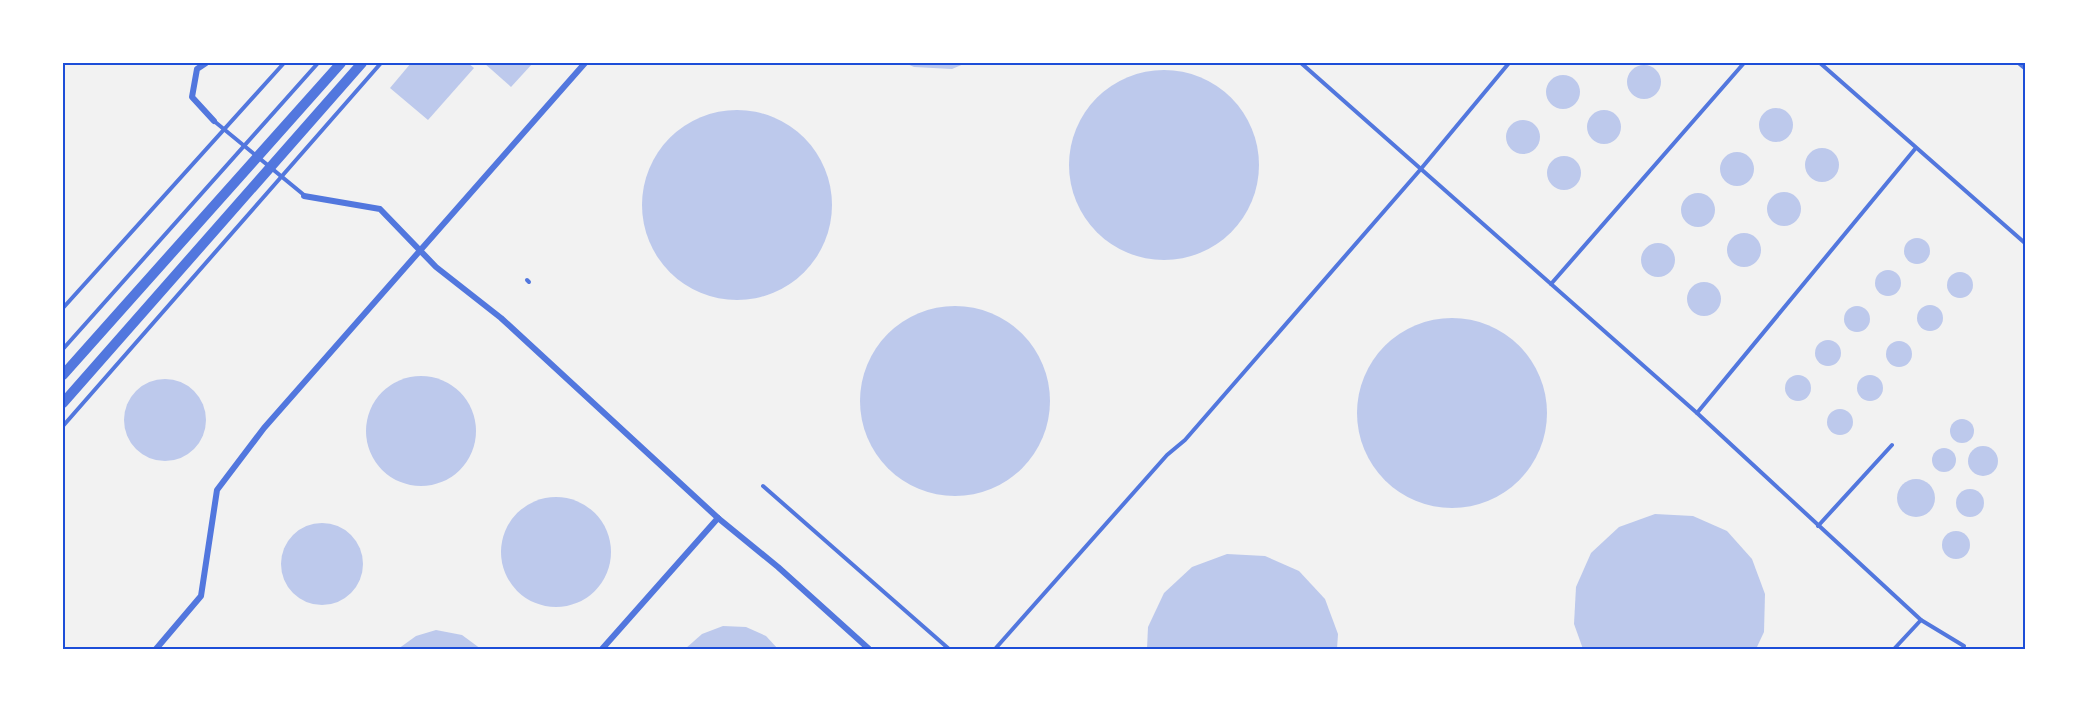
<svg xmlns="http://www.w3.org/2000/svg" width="2089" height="712" font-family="Inter,sans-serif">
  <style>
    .building { fill: #bdc9ec }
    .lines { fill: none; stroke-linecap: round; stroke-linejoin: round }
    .service { stroke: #5277de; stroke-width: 4 }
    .minor { stroke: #5277de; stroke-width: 6 }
    .tertiary { stroke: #5277de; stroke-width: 10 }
    .neatline { fill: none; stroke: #1d4ed8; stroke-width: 2 }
  </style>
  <rect width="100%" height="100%" fill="#f2f2f2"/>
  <g class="building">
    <polygon points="411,63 468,63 474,68 428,120 390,88"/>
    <polygon points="484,63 533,63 511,87"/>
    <polygon points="905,63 966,63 952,69 914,67"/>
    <circle cx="1644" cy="82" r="17"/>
    <circle cx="1164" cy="165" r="95"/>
    <circle cx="1563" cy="92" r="17"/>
    <circle cx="1776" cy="125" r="17"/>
    <circle cx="737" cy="205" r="95"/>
    <circle cx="1604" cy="127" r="17"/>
    <circle cx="1523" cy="137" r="17"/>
    <circle cx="1822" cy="165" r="17"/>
    <circle cx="1737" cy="169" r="17"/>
    <circle cx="1564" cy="173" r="17"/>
    <circle cx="1784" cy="209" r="17"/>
    <circle cx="1698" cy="210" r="17"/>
    <circle cx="1744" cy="250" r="17"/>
    <circle cx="1917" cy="251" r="13"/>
    <circle cx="1658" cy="260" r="17"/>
    <circle cx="1888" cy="283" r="13"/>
    <circle cx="1960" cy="285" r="13"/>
    <circle cx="1704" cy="299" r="17"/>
    <circle cx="1930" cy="318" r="13"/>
    <circle cx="955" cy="401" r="95"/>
    <circle cx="1857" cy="319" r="13"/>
    <circle cx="1452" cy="413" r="95"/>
    <circle cx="1828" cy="353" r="13"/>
    <circle cx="1899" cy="354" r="13"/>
    <circle cx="1798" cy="388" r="13"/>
    <circle cx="1870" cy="388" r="13"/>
    <circle cx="421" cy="431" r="55"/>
    <circle cx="165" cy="420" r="41"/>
    <circle cx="1840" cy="422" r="13"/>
    <circle cx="1962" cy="431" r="12"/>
    <circle cx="1983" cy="461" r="15"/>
    <circle cx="1944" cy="460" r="12"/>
    <circle cx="1916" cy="498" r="19"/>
    <circle cx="1970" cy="503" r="14"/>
    <circle cx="556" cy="552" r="55"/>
    <polygon points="1655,514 1693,516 1727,531 1752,559 1765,594 1764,632 1756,649 1583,649 1574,624 1576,587 1591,553 1619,527"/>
    <circle cx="322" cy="564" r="41"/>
    <circle cx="1956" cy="545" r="14"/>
    <polygon points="1227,554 1265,556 1299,571 1325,599 1338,634 1337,649 1147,649 1148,627 1164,593 1192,567"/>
    <polygon points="723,626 746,627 766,636 778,649 685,649 702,634"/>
    <polygon points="436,630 462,635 481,649 398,649 416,636"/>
  </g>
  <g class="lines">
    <g class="service">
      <polyline points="1301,63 1697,413 1921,620 1964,646"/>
      <polyline points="1820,63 2026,244"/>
      <polyline points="214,121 304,195"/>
      <polyline points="527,280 529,282"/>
      <polyline points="1551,284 1744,63"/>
      <polyline points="63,308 284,63"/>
      <polyline points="63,349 318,63"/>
      <polyline points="1697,413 1915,149"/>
      <polyline points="63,426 381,63"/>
      <polyline points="763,486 949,649"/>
      <polyline points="1818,526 1892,445"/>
      <polyline points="995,649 1167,455 1185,440 1420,170 1509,63"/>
      <polyline points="1894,649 1921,620"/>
    </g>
    <g class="minor">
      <polyline points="206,63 197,69 192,97 214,121"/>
      <polyline points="2020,63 2026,68"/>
      <polyline points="304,196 380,209 436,267 501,318 718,518 778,567 869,649"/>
      <polyline points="156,649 201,596 217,490 264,428 585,63"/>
      <polyline points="602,649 718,518"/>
    </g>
    <g class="tertiary">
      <polyline points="63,375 341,63"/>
      <polyline points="63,403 362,63"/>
    </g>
  </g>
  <rect width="2089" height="712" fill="none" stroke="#ffffff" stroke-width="129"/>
  <rect x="64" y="64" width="1960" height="584" class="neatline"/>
</svg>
